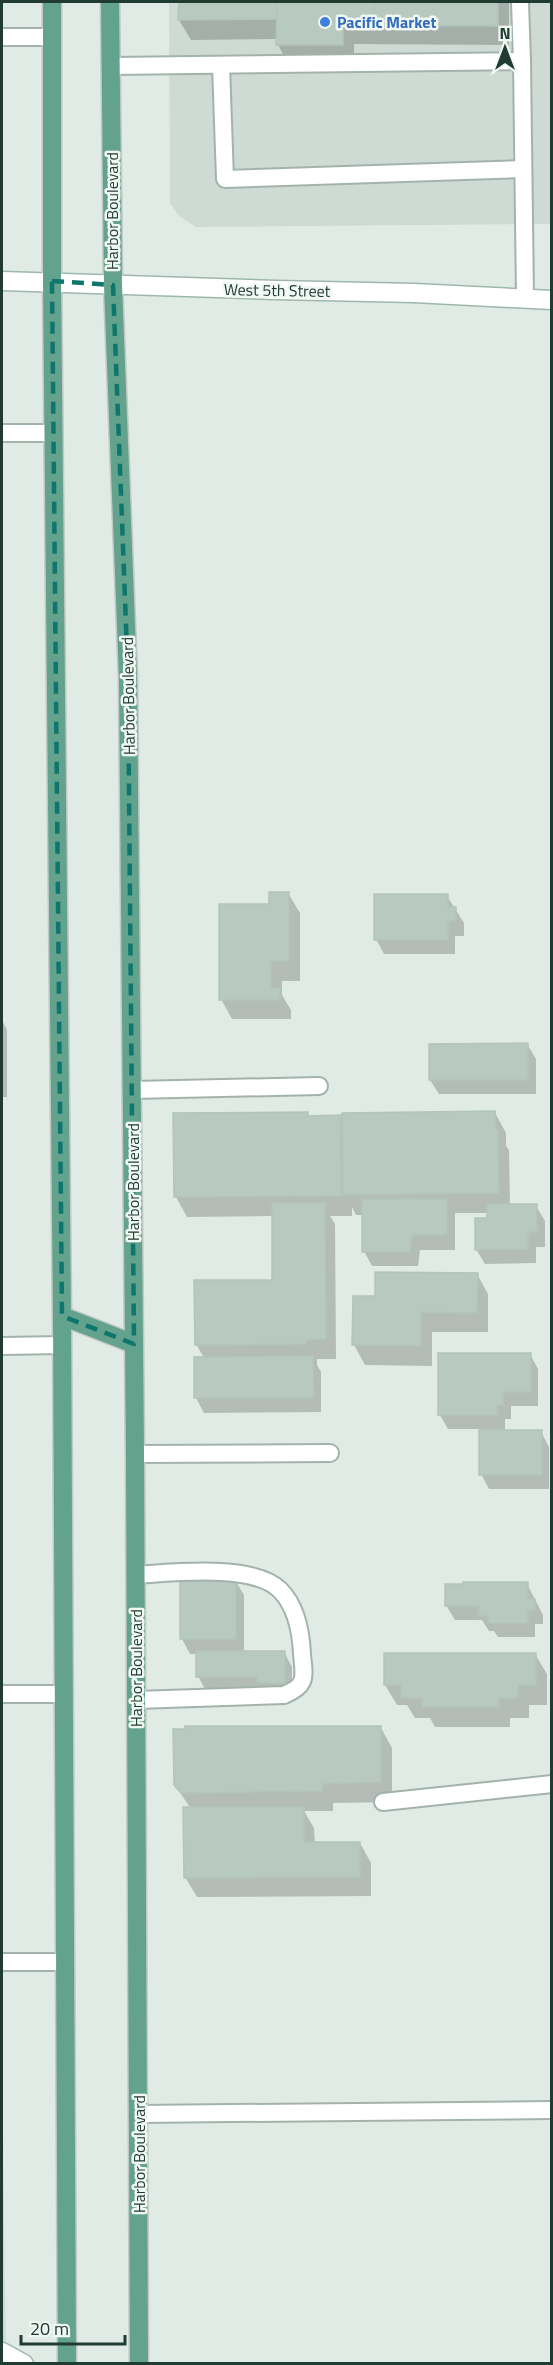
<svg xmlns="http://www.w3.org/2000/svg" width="553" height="2365" font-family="'Titillium Web',sans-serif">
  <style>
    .built { fill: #cedbd4 }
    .shadow { fill: #0003 }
    .building { fill: #b8c9c0; stroke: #b2c5bb; stroke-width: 1.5 }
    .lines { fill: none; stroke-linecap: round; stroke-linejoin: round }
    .lane-casing { stroke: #a3b3ac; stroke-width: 20 }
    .secondary-casing { stroke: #9eb7ac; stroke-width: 21 }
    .primary-casing { stroke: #c1c8c6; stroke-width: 21 }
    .lane { stroke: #fff; stroke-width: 16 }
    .secondary { stroke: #fff; stroke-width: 18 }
    .primary { stroke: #63a28c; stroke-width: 18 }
    .marked { fill: none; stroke: #0f766e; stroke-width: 4.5; stroke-dasharray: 12 8; stroke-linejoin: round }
    .shop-dot { fill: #3f7fe0; stroke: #f0f8f3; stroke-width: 2 }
    .labels { text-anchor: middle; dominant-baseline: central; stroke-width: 5; stroke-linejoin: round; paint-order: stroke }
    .shop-label { font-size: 16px; font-weight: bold; fill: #366cbe; stroke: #f0f8f3; text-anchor: start }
    .street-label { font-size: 16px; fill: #203b32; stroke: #f0f8f3 }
  </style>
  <rect width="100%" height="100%" fill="#e0ebe5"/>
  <g class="built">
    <polygon points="169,2 551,2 551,224 196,227 179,216 170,203"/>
    <polygon points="2,2063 6,2363 6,2364 2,2363"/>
  </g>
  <g class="shadow">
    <polygon points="180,2 509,2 509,45 354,44 354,65 289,65 278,45 278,39 191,40 179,20"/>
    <polygon points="288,893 300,913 300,981 282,981 282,995 291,1010 291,1019 232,1019 221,999 271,906"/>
    <polygon points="447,896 464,923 464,936 455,936 455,954 384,954 376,939"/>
    <polygon points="2,1020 7,1030 7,1097 2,1097"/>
    <polygon points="527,1044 536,1059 536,1094 439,1094 430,1080"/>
    <polygon points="495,1113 506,1133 506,1146 509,1150 510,1206 536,1206 545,1221 545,1247 536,1247 536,1263 485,1264 476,1249 489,1219 489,1213 455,1213 455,1250 420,1250 418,1266 372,1266 364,1251 364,1215 356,1215 352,1207 352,1216 330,1216 335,1224 336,1359 317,1359 317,1365 321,1372 321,1412 204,1413 196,1398 196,1358 204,1358 196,1344 274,1281 273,1216 187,1217 176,1197 307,1114 309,1117 340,1117 344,1124"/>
    <polygon points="477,1274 488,1294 488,1332 432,1332 432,1366 365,1365 354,1345 377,1297"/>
    <polygon points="530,1354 538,1369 538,1406 511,1406 511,1419 505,1419 505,1432 541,1432 549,1447 549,1489 489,1489 481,1474 481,1429 448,1429 440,1415"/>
    <polygon points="235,1580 244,1595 244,1652 284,1652 292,1667 292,1697 206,1691 198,1676 198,1654 190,1654 182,1639"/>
    <polygon points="527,1584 543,1615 543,1624 535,1624 535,1637 498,1637 494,1631 489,1631 482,1620 455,1620 446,1605"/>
    <polygon points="535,1654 547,1674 547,1705 529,1705 529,1718 510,1718 510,1727 435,1727 430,1718 415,1718 407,1705 397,1705 385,1685"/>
    <polygon points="381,1728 392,1748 392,1802 333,1803 333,1811 304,1811 314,1828 315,1844 360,1843 371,1863 371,1896 197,1897 185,1877 191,1809 175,1785"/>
  </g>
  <g class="building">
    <polygon points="179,2 277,2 277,19 178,20"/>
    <polygon points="277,2 374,2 374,25 343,25 343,45 276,45"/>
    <polygon points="374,2 498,2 498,26 374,25"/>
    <polygon points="269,892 289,892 289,961 271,961 271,989 280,988 280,1000 219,1000 219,904 269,904"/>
    <polygon points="374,894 448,894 448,907 456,907 456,921 448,921 448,940 374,940"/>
    <polygon points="528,1043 528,1080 429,1080 429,1044"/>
    <polygon points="495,1111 496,1129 498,1129 499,1193 343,1195 342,1113"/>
    <polygon points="308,1112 308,1116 341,1115 341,1196 174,1197 173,1113"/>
    <polygon points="362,1199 447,1199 447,1235 412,1235 410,1252 362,1252"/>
    <polygon points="272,1203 325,1203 326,1339 306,1340 306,1344 195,1345 194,1280 272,1280"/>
    <polygon points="487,1204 537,1204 537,1232 528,1232 528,1249 475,1250 475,1218 487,1218"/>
    <polygon points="375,1272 478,1273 477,1313 421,1312 421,1346 352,1345 353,1296 375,1296"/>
    <polygon points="438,1353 531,1353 531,1392 503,1392 503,1405 497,1405 497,1415 438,1415"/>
    <polygon points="313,1356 314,1398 194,1398 194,1357"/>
    <rect x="479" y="1430" width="63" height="45"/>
    <rect x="180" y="1579" width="56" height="60"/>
    <polygon points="463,1582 528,1582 528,1599 535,1599 535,1610 528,1610 528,1623 488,1623 488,1616 479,1616 479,1606 445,1606 445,1584 463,1584"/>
    <polygon points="196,1651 285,1651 285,1683 257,1683 257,1677 196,1677"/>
    <polygon points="384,1653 536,1653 536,1685 518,1685 518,1698 499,1698 499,1707 422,1707 422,1698 401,1698 401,1685 384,1685"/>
    <polygon points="185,1726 381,1726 381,1782 322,1784 322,1791 181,1793 174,1785 173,1729 185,1729"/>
    <polygon points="183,1807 304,1807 304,1842 360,1842 360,1877 184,1878"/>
  </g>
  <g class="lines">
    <g class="lane-casing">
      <g id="lane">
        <polyline points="520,2 522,61"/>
        <polyline points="2,37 52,37"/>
        <polyline points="221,65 225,179 523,169"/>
        <polyline points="111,66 522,61 525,298"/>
        <polyline points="2,433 54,433"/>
        <polyline points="132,1090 319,1086"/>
        <polyline points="2,1346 62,1345"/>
        <polyline points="135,1454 330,1453"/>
        <path d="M 135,1575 C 171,1573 253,1563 280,1590 C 296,1606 301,1632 302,1654 C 304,1677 308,1685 284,1695 L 136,1700"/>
        <polyline points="2,1694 63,1694"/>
        <polyline points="383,1802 552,1784"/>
        <polyline points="2,1962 65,1962"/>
        <polyline points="138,2114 552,2110"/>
      </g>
    </g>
    <g class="secondary-casing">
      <g id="secondary">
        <polyline points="2,281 276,290 414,293 552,300"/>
        <polyline points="2,2352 24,2364"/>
      </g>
    </g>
    <g class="primary-casing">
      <g id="primary">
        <polyline points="52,2 52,281 62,1316 67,2364"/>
        <polyline points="110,2 113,285 128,678 135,1454 139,2364"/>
        <polyline points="62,1316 134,1344"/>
      </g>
    </g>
    <use href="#lane" class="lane"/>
    <use href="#secondary" class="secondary"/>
    <use href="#primary" class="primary"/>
  </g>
  <path class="marked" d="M 52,281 L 113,285 L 128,678 L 134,1344 L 62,1316 Z"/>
  <circle class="shop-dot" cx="325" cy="22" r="6"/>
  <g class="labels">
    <g class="shop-label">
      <text x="337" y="22">Pacific Market</text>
    </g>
    <g class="street-label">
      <text transform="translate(112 211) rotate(-90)">Harbor Boulevard</text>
      <text transform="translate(277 290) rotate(1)">West 5th Street</text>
      <text transform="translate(128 696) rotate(-91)">Harbor Boulevard</text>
      <text transform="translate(133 1182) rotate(-90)">Harbor Boulevard</text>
      <text transform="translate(136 1668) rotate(-90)">Harbor Boulevard</text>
      <text transform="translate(139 2154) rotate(-90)">Harbor Boulevard</text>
    </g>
  </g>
  <rect width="553" height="2365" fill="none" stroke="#203b32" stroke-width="6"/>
  <g transform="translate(505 48)" stroke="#f0f8f3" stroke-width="4.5" paint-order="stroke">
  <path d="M0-4.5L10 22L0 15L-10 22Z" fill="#203b32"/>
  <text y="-9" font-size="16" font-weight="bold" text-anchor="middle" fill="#203b32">N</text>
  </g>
  <path d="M21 2335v9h104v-9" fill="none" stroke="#203b32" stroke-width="3"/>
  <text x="30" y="2335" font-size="18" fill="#203b32" stroke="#f0f8f3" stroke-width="4.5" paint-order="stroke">20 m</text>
</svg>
